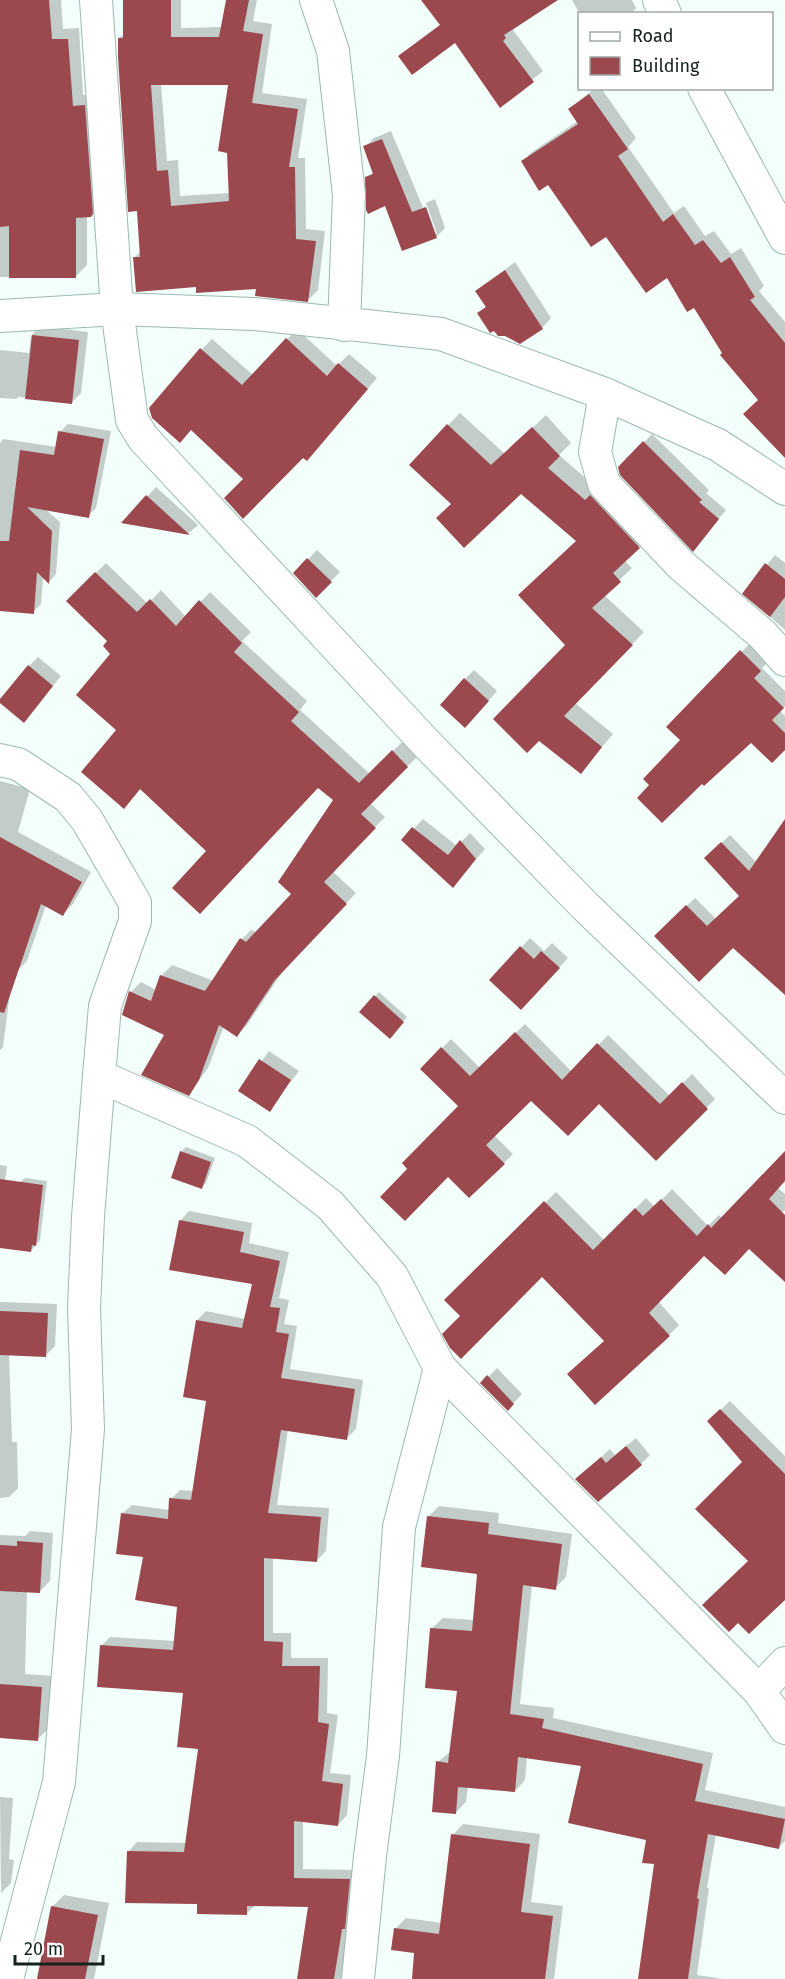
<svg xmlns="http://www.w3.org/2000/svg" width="785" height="1979" font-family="'Fira Sans',sans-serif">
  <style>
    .shadow { fill: #0003; fill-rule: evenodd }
    .building { fill: #9b494e; fill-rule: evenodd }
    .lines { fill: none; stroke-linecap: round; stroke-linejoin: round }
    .minor-casing { stroke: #9cb9af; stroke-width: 34 }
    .minor { stroke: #fff; stroke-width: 32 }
  </style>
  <rect width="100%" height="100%" fill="#f3fffb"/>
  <g class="shadow">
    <polygon points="0,0 61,0 63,29 79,28 83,95 96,94 102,204 91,215 87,216 87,265 76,276 0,277"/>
    <path d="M 124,0 L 181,0 L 181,28 L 222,27 L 227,0 L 257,0 L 253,21 L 272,24 L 262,93 L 307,99 L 298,158 L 305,158 L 306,229 L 325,231 L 318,290 L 308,300 L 257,287 L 197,285 L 134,258 L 141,251 L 119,38 L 125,33 ZM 230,83 L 230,193 L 180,196 L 178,160 L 167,161 L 161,84 Z"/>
    <polygon points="423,0 555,0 513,30 543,71 500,106 455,41 400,56 441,24"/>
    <polygon points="572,0 632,0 636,8 631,14 580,14"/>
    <polygon points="595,88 601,88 636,138 628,147 674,213 684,206 705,236 714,231 731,254 741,248 764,286 759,291 785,322 785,456 759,400 724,353 695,306 668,276 606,235 523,162 532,152 578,121 570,109"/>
    <polygon points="391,131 434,234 437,234 426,203 435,199 445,228 436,237 386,204 367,178 374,171 365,147 374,138"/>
    <polygon points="515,262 551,318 542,328 479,313 487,306 477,291"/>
    <polygon points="40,326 88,332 81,393 72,402 18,397 16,399 0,398 0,350 29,353 31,336"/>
    <polygon points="297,329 337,366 349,354 377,378 317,448 245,479 202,349 212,339 253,375"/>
    <polygon points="460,413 505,454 546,415 571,443 559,455 651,535 624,560 632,568 604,595 644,632 575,703 613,734 581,772 539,739 567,645 578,541 521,492 452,504 448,425"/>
    <polygon points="68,424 111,431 96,508 88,516 45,509 60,522 56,574 49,582 43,577 41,604 33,612 0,610 0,443 3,439 57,447 60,432"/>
    <polygon points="652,434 709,490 706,493 726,510 693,550 620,467"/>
    <polygon points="156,487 198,525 189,533 124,522"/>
    <polygon points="317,550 340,572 316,596 295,573"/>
    <polygon points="775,555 785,563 785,630 744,593"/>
    <polygon points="106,563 148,604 161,590 186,617 210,592 251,632 242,641 307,701 300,710 370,774 402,742 417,757 370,803 385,817 332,871 356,893 285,968 247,1025 237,1035 224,1026 208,1068 189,1094 166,1034 131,992 141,982 156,990 162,975 172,965 214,981 242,939 251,930 256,932 293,894 335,800 318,786 208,851 141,788 134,797 118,730 109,641 68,601"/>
    <polygon points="756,637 774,656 762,668 785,691 785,706 780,711 785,716 785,748 751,740 702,782 651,785 682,740 668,727"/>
    <polygon points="38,657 61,676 24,721 29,666"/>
    <polygon points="474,670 497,691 474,717 465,679"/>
    <polygon points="0,781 30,789 18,832 91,872 73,904 63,914 46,905 27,961 18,970 13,968 3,1047 0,1050"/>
    <polygon points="423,819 457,846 470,833 485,849 453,886 403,840"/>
    <polygon points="785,825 785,980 733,946 656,936 695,898 716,919 741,896 706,858 730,835 757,863"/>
    <polygon points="530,938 544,951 552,943 568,958 530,999 491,980"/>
    <polygon points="379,992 407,1017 394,1033 361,1012"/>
    <polygon points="525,1024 572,1072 608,1035 670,1096 692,1074 715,1099 656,1159 599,1102 531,1099 494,1135 513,1154 504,1163 448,1175 410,1169 460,1106 422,1069 451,1039 480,1068"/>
    <polygon points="269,1051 299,1071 269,1110 240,1091"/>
    <polygon points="186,1147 215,1158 206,1183 201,1187 172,1177 182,1151"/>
    <polygon points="785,1153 785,1180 778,1188 785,1194 785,1210 777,1218 785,1225 785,1280 749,1247 704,1254 658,1301 679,1325 669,1335 606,1340 542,1275 462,1316 446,1300 556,1192 604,1240 646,1198 655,1207 672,1189 708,1226 719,1215 722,1218"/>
    <polygon points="0,1165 7,1166 4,1188 0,1191"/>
    <polygon points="25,1178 47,1181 40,1240 31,1251 20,1182"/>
    <polygon points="189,1211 252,1223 249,1243 289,1252 279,1298 289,1300 284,1324 297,1326 290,1369 363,1380 356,1429 346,1439 288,1429 277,1505 329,1508 326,1551 317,1560 273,1557 273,1633 291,1633 291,1658 328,1658 327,1713 338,1715 330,1773 351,1775 347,1815 338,1825 303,1820 303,1869 358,1870 341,1979 299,1979 310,1905 255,1905 246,1914 199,1903 128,1852 137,1842 187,1843 200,1748 184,1691 101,1646 110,1637 175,1641 179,1606 145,1556 122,1514 132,1505 170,1510 171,1499 180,1490 194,1491 208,1400 197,1320 206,1311 245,1319 253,1283 180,1221"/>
    <polygon points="0,1302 57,1304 55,1346 45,1356 9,1354 12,1442 17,1442 18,1488 9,1497 0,1498"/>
    <polygon points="497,1368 522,1394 508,1409 482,1383"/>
    <polygon points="730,1401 785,1456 785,1597 750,1561 744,1462 709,1421"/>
    <polygon points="636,1438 650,1455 641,1464 577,1479 610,1449 615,1455"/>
    <polygon points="439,1506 499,1513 498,1523 572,1534 566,1577 555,1588 532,1585 520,1704 554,1708 553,1718 713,1753 705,1790 785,1807 785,1841 779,1847 716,1834 707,1888 709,1888 697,1975 724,1979 639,1979 655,1863 647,1838 582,1765 527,1757 525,1780 515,1791 468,1786 466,1802 455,1813 438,1762 451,1751 459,1689 432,1628 443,1618 474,1620 479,1572 428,1517"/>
    <polygon points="30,1531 53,1533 50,1581 39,1592 27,1591 25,1674 53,1676 49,1728 38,1739 0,1737 0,1535 25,1536"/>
    <polygon points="0,1797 13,1798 9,1859 14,1860 11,1883 1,1893"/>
    <polygon points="463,1824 540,1834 531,1902 563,1906 554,1979 413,1979 416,1952 396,1928 406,1918 442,1923 453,1835"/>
    <polygon points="64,1895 109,1903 94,1979 38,1979 52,1907"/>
  </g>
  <g class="building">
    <polygon points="0,0 49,0 52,39 68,39 73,106 85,105 93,214 91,217 76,218 76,278 9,278 9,226 0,227"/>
    <path d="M 123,0 L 171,0 L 171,37 L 219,37 L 226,0 L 249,0 L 243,31 L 263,34 L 252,103 L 298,109 L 289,167 L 295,167 L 296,239 L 316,241 L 308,302 L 255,296 L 256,289 L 196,293 L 196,287 L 136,292 L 133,257 L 140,257 L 137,211 L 128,212 L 118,57 L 118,38 L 123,38 ZM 151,85 L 228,85 L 218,151 L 227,153 L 229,201 L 171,206 L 168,170 L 157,171 Z"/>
    <polygon points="421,0 558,0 504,35 506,38 503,41 534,82 500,108 455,43 412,75 398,56 440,25"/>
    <polygon points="589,94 628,149 618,156 663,222 673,214 695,245 703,240 721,263 730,257 755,297 750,300 785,343 785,458 743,414 758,400 720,355 722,353 694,308 687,312 667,278 646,293 606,237 591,247 548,185 539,191 521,161 578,124 568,109"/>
    <polygon points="382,139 412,212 426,207 437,238 402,251 385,206 368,214 366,210 365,177 373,174 363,146"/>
    <polygon points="505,270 543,329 520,344 505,336 498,336 494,331 490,333 477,313 486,307 475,291"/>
    <polygon points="32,335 79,340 72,404 25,399"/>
    <polygon points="286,338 327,376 338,363 368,389 307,461 303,458 243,519 224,498 243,479 191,430 180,443 152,418 149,408 200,348 242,385"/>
    <polygon points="447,424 491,465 532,427 560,456 548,468 585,500 590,495 640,548 613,573 621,582 592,608 633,645 564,716 602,747 581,774 539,741 527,753 493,719 565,645 518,595 576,541 521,494 464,548 436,518 451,504 409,465"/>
    <polygon points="58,431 104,439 89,518 27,507 52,531 49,584 37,572 34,614 0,611 0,541 9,541 20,450 54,455"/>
    <polygon points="643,441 702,500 699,502 719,519 693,552 620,475 618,467"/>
    <polygon points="146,495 190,535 121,523"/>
    <polygon points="307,558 332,582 316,598 293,573"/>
    <polygon points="765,563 785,579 785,597 770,617 742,594"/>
    <polygon points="95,572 137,612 150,599 176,626 199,600 242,643 234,652 299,712 291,721 359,783 392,750 408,767 361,814 376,828 324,882 347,904 275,980 237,1037 219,1025 199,1080 189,1096 141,1075 164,1035 122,1015 129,991 151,1001 160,975 205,991 240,938 246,942 291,894 278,882 333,800 318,788 200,914 172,888 206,851 140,789 124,809 81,772 116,730 76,695 110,654 103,646 107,641 66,601"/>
    <polygon points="740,650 761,671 754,678 784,708 772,720 785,733 785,750 772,763 751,743 704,786 702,784 662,823 637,798 649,785 643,779 680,740 666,727"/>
    <polygon points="28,665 53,686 24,723 0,703 0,699"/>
    <polygon points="464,678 489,701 465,728 440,705"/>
    <polygon points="785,819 785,995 733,948 699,982 654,936 686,905 707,926 739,896 704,858 721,842 749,871"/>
    <polygon points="412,827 448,855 460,840 476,859 453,888 401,840"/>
    <polygon points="0,837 82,882 63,916 41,904 4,1013 0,1012"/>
    <polygon points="520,946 534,959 541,951 560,968 521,1010 489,980"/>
    <polygon points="374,995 404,1022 390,1039 359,1012"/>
    <polygon points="515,1032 562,1080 597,1043 660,1104 682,1082 708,1109 656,1161 599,1104 568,1136 531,1101 486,1145 505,1164 469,1198 448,1177 405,1221 380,1197 407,1169 402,1163 458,1106 420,1069 441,1047 470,1076"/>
    <polygon points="259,1059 291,1080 270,1112 238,1091"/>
    <polygon points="180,1151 211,1162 202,1189 171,1178"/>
    <polygon points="785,1151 785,1181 769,1199 785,1215 785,1282 749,1249 725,1275 704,1256 649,1313 670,1336 595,1405 567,1374 604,1341 542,1277 461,1359 450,1348 442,1334 460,1316 444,1300 544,1201 593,1250 635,1208 643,1216 661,1199 697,1236 708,1224 711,1228"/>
    <polygon points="0,1179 43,1185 36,1246 32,1245 31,1252 0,1248"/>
    <polygon points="179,1220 244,1232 240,1252 280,1261 270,1307 280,1308 276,1332 289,1334 281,1378 355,1389 347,1440 281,1430 268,1513 321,1517 317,1562 264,1558 264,1641 283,1642 282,1666 320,1666 318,1722 329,1724 322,1781 343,1784 338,1826 294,1821 294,1878 350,1879 345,1929 342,1929 334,1979 297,1979 308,1907 247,1906 247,1915 197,1914 197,1904 125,1903 127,1851 184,1852 198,1749 177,1747 183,1693 97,1687 100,1645 173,1650 177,1607 135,1600 143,1557 116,1554 121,1513 168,1519 169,1498 191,1500 206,1401 183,1397 196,1320 242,1328 252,1284 169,1270"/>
    <polygon points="0,1311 48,1313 46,1357 0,1355"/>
    <polygon points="487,1375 514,1404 508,1411 480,1383"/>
    <polygon points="720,1409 785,1474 785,1600 749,1634 738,1623 729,1632 702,1605 748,1561 695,1509 742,1462 707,1421"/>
    <polygon points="626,1446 642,1465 598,1502 575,1479 601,1457 606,1463"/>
    <polygon points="427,1516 489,1523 488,1534 562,1544 556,1590 523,1585 510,1714 544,1719 542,1728 703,1764 695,1801 785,1819 779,1849 708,1834 697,1898 699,1899 688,1979 638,1979 654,1864 642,1863 646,1840 568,1823 581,1766 518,1757 515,1792 458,1787 456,1814 432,1812 436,1761 448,1763 457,1691 425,1688 430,1628 472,1631 477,1574 421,1567"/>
    <polygon points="17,1541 43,1543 40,1593 0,1591 0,1545 17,1546"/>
    <polygon points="0,1684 42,1687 38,1741 0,1738"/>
    <polygon points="451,1834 530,1844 521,1912 553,1916 545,1979 412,1979 414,1953 391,1950 394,1928 439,1934"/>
    <polygon points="51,1906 98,1915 85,1979 37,1979"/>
  </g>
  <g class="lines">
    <g class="minor-casing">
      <g id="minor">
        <polyline points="96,0 117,309 132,420 143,438 423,740 585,906 785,1098"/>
        <polyline points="316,0 333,51 349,195 344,325"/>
        <polyline points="659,0 665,14"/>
        <polyline points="704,88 785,238"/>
        <polyline points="0,316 117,309 254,314 441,334 605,394 718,445 785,489"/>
        <polyline points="605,394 595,452 604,484 681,565 763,635 785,660"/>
        <polyline points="0,760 18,764 68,797 87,820 135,903 135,921 105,1006 99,1076 88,1217 84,1308 88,1429 59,1782 7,1979"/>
        <polyline points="99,1076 247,1141 330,1205 392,1276 440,1368 759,1691 785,1728"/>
        <polyline points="759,1691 785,1663"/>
        <polyline points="358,1979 370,1856 383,1756 399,1527 440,1368"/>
      </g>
    </g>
    <use href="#minor" class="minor"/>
  </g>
  <rect x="578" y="12" width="195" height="78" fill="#ffffff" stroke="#a1a6a5" stroke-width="1.5"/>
  <rect x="590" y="32" width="30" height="9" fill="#ffffff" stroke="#a1a6a5" stroke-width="1.5"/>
  <text x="632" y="42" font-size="18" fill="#15211d">Road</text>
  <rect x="590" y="57" width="30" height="18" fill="#9b494e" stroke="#a1a6a5" stroke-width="1.5"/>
  <text x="632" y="72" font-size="18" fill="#15211d">Building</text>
  <path d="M15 1955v9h88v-9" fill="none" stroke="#15211d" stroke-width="3"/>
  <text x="24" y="1955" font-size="18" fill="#15211d" stroke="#ffffff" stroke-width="4.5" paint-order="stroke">20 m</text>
</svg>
